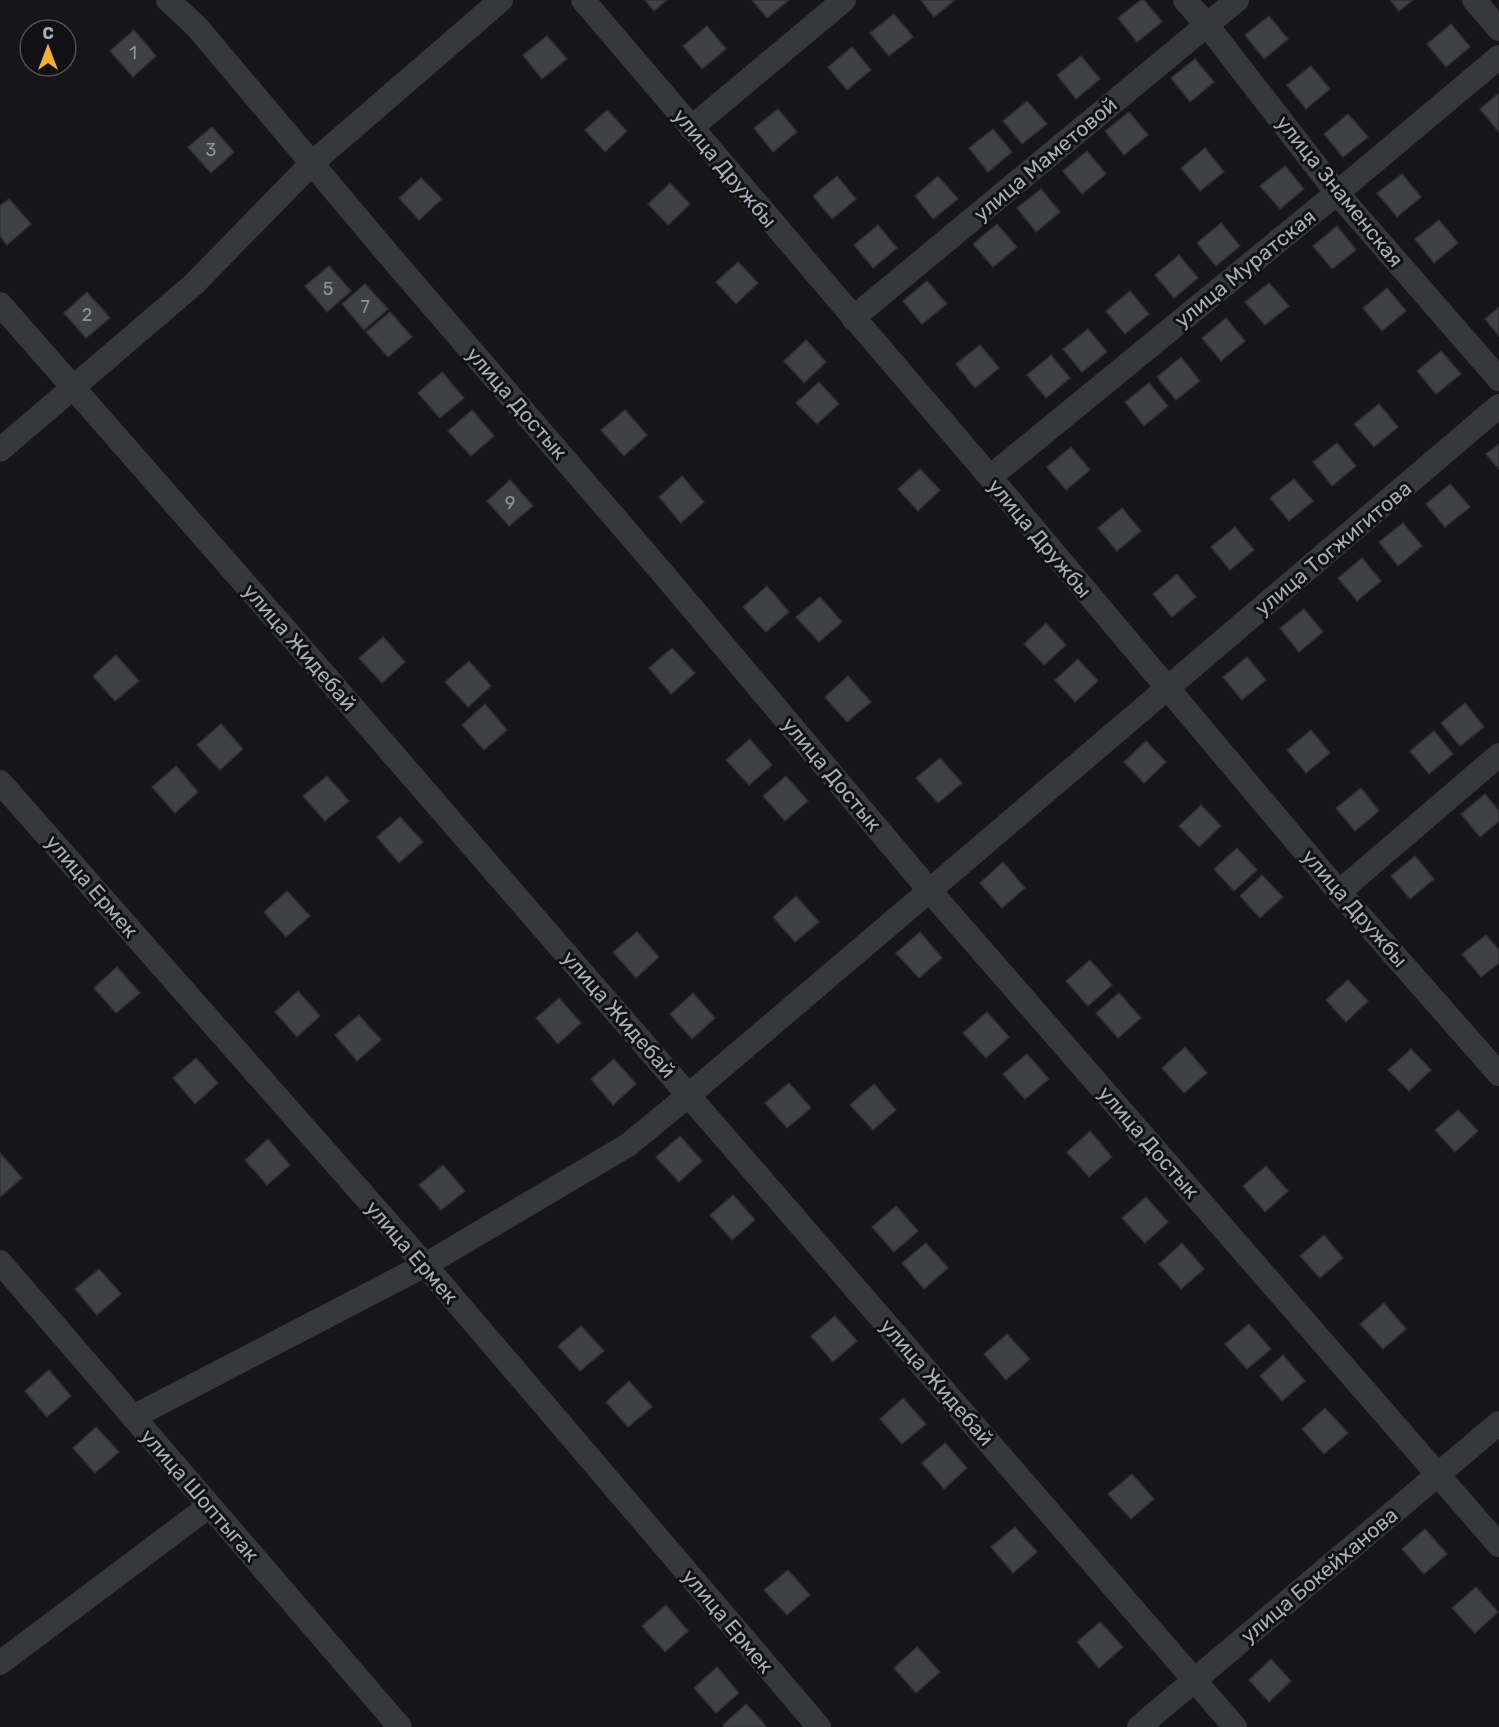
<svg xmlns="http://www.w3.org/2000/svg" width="1499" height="1727" font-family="Rubik,sans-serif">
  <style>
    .building { fill: #404145; stroke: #303034; stroke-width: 1.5 }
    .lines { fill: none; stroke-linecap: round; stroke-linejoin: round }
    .minor { stroke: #37383d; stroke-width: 24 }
    .labels { text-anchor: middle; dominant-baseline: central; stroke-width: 6; stroke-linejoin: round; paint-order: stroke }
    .number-label { font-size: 18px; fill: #8e929b }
    .street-label { font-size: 21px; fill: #a8adb8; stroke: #111113 }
  </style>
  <rect width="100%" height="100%" fill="#161618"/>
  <g class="building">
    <polygon points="645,0 667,0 654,11"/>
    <polygon points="752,0 789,0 767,18"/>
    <polygon points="921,0 955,0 934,17"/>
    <polygon points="1141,0 1144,0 1162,22 1137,42 1118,18"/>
    <polygon points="1390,0 1413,0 1399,11"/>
    <polygon points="894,14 913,37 889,56 870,33"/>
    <polygon points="1269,16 1288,39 1264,59 1245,35"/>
    <polygon points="1451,24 1470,47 1446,67 1427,44"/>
    <polygon points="707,26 726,49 702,69 683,46"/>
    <polygon points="134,30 156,56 133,77 110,51"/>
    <polygon points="547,36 567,59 542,79 523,55"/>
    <polygon points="852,47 871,70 847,90 828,67"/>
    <polygon points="1081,56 1100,79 1076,99 1057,75"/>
    <polygon points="1195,59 1214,82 1190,102 1171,78"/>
    <polygon points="1311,66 1330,89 1306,109 1287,85"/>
    <polygon points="1499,93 1499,132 1480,109"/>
    <polygon points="1027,101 1047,124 1022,144 1003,121"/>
    <polygon points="778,109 797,132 773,152 754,128"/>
    <polygon points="607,110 627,131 605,152 585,130"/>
    <polygon points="1129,112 1148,135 1124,155 1105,131"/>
    <polygon points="1348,114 1368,137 1343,157 1324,134"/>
    <polygon points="212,127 234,152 211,173 188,147"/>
    <polygon points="993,129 1012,152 988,172 969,148"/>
    <polygon points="1205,148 1224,172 1200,191 1181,168"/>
    <polygon points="1087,151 1106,174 1082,194 1063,171"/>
    <polygon points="1285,166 1304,189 1280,209 1260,186"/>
    <polygon points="1402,174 1421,197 1397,217 1377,193"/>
    <polygon points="837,176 856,199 832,219 813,196"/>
    <polygon points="938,176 958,199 933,219 915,196"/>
    <polygon points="421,178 442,199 419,220 399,198"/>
    <polygon points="670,183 690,204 668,225 648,204"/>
    <polygon points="1041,189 1060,212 1036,232 1017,208"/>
    <polygon points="9,199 31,224 7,245 0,236 0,206"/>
    <polygon points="1439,220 1458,243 1434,263 1415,239"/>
    <polygon points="1221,223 1240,246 1216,266 1197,243"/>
    <polygon points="997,224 1017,247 993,267 973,244"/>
    <polygon points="878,225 897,248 873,268 854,245"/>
    <polygon points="1337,226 1356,250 1332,269 1313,246"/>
    <polygon points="1179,255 1198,278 1174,298 1155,275"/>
    <polygon points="738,262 758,283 736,304 716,282"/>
    <polygon points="329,266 351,291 327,312 305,286"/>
    <polygon points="927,281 947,304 922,324 903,301"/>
    <polygon points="1269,283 1289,306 1265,325 1245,302"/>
    <polygon points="365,284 388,309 364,330 342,304"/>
    <polygon points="1387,288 1406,311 1382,331 1363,308"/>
    <polygon points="1130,291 1149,314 1125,334 1106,311"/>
    <polygon points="87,292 110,318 86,338 64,313"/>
    <polygon points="1499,307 1499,336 1485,319"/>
    <polygon points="390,312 412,337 388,357 366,332"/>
    <polygon points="1226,318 1245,341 1221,361 1202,338"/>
    <polygon points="1088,329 1107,352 1082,372 1063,349"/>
    <polygon points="806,340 826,362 804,383 784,361"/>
    <polygon points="980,345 999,368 975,388 956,364"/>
    <polygon points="1441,351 1461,374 1436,394 1417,371"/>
    <polygon points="1051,355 1070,378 1046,398 1027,375"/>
    <polygon points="1181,357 1200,381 1176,400 1157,377"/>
    <polygon points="442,372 464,398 440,418 418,393"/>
    <polygon points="819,382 839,404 817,424 796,403"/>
    <polygon points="1149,383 1168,406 1144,426 1125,402"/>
    <polygon points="1379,404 1398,427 1374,447 1354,424"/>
    <polygon points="472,410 494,436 471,456 448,431"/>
    <polygon points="625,410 647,435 624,456 601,430"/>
    <polygon points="1337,443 1356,466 1332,486 1313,462"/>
    <polygon points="1499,444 1499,469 1486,454"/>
    <polygon points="1071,447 1090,470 1066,490 1047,467"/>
    <polygon points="920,469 940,490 918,511 898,489"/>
    <polygon points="682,476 704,502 681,523 659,497"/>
    <polygon points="1294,479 1313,501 1289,521 1270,498"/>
    <polygon points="510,480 533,506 509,526 487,501"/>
    <polygon points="1450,484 1470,507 1445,527 1426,504"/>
    <polygon points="1122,508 1141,531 1117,551 1098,528"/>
    <polygon points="1403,523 1422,546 1398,566 1379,542"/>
    <polygon points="1235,527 1254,550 1230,570 1211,547"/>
    <polygon points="1362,558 1381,581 1357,601 1338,578"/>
    <polygon points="1177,574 1196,597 1172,617 1153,594"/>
    <polygon points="767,586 789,612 766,632 743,607"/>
    <polygon points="820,597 842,622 819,642 796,617"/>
    <polygon points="1304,609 1323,632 1299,652 1280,628"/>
    <polygon points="1046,623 1066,645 1044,665 1024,644"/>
    <polygon points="383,637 405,662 382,683 359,658"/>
    <polygon points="672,648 695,673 671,694 649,668"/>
    <polygon points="116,655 139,681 115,701 93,676"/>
    <polygon points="1247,657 1266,680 1242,700 1223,677"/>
    <polygon points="1078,659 1098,681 1075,702 1055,680"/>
    <polygon points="469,661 491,686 468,707 445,682"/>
    <polygon points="848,676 871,702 847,722 825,697"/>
    <polygon points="1465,703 1484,727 1460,746 1441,723"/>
    <polygon points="485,704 507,730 484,750 462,725"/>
    <polygon points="221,724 243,749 220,770 197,745"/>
    <polygon points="1311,730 1330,753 1306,773 1287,750"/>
    <polygon points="1434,731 1453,754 1429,774 1410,751"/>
    <polygon points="750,739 772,765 749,785 726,760"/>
    <polygon points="1146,741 1166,762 1144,783 1124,762"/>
    <polygon points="940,758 962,783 938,803 916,778"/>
    <polygon points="176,766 198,792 175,813 152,787"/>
    <polygon points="327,776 349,801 325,821 303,796"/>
    <polygon points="786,776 808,801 785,821 763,796"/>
    <polygon points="1361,788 1379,811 1355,831 1336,808"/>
    <polygon points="1485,794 1499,811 1499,821 1480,837 1461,814"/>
    <polygon points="1201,805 1221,826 1199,847 1179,826"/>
    <polygon points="400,817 423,842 399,863 377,837"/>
    <polygon points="1237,848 1257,870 1234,891 1214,869"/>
    <polygon points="1415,856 1434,879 1410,899 1391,876"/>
    <polygon points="1003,862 1025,888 1002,908 980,883"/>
    <polygon points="1262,875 1283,897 1260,918 1240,896"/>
    <polygon points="287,891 310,916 286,937 264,912"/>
    <polygon points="796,896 819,922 795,942 773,917"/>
    <polygon points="637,932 659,957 636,978 613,952"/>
    <polygon points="920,932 942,958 919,978 896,953"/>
    <polygon points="1486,935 1499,950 1499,963 1481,977 1462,954"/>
    <polygon points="1090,960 1112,985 1088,1006 1066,981"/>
    <polygon points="117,967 140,993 116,1013 94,988"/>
    <polygon points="1348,980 1368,1001 1346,1022 1326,1000"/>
    <polygon points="298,991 320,1016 297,1037 275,1012"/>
    <polygon points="693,993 715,1018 692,1039 670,1014"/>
    <polygon points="1119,993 1141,1018 1118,1038 1096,1013"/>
    <polygon points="559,998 581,1023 558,1044 536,1018"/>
    <polygon points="987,1012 1009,1037 986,1058 963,1033"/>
    <polygon points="359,1015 381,1040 357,1061 335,1035"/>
    <polygon points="1185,1047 1207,1073 1184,1093 1162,1068"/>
    <polygon points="1411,1049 1431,1070 1409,1091 1388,1070"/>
    <polygon points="1027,1054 1049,1079 1025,1099 1003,1074"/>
    <polygon points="196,1058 218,1083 195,1104 173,1078"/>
    <polygon points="614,1059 636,1084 613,1105 591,1079"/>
    <polygon points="789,1083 811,1108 787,1128 765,1103"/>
    <polygon points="874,1084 896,1110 873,1130 850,1105"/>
    <polygon points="1458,1110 1478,1131 1455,1152 1435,1130"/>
    <polygon points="1090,1131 1112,1157 1089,1177 1067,1152"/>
    <polygon points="680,1136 702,1161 679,1182 656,1157"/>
    <polygon points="268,1139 290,1165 267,1185 245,1160"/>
    <polygon points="0,1153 22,1178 0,1197"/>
    <polygon points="443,1165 465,1191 441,1210 419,1185"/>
    <polygon points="1266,1166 1288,1191 1265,1212 1243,1186"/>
    <polygon points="733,1195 755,1220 732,1240 710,1215"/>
    <polygon points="1146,1197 1168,1222 1145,1243 1122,1218"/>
    <polygon points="896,1206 918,1231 894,1252 872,1227"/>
    <polygon points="1324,1235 1343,1258 1320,1278 1300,1256"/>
    <polygon points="926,1243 948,1268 924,1289 902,1263"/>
    <polygon points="1182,1243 1204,1269 1181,1289 1159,1264"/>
    <polygon points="99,1269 121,1294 97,1315 75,1289"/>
    <polygon points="1384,1303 1406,1329 1383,1349 1360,1324"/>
    <polygon points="835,1316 857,1341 833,1362 811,1336"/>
    <polygon points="1249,1324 1271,1349 1247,1369 1225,1344"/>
    <polygon points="581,1326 604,1351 580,1371 558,1346"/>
    <polygon points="1007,1334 1030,1359 1006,1380 984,1354"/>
    <polygon points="1283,1355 1305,1381 1282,1401 1260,1376"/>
    <polygon points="49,1370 71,1396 47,1417 25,1391"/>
    <polygon points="629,1381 652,1407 628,1427 606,1402"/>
    <polygon points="903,1398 926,1424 902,1444 880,1419"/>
    <polygon points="1325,1408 1348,1433 1324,1454 1302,1429"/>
    <polygon points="96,1427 119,1452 95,1473 73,1448"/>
    <polygon points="945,1443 967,1468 944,1489 922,1463"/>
    <polygon points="1132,1474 1154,1499 1131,1519 1108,1494"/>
    <polygon points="1015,1527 1037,1552 1013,1573 991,1547"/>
    <polygon points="1425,1529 1447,1554 1424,1574 1402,1549"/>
    <polygon points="788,1570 810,1595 787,1615 764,1590"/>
    <polygon points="1476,1587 1498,1612 1475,1633 1452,1608"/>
    <polygon points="666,1605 688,1631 665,1652 642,1626"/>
    <polygon points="1100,1622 1123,1647 1099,1668 1077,1642"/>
    <polygon points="917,1647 940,1672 916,1693 894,1668"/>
    <polygon points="1271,1659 1291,1681 1269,1702 1249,1680"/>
    <polygon points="717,1667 739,1693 716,1713 694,1688"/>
    <polygon points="746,1704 767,1727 725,1727 723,1725"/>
  </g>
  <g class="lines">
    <g class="minor">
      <polyline points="168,0 197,27 394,261 666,577 930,891 1499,1545"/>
      <polyline points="583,0 990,477 1339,892 1499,1074"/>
      <polyline points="1185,0 1207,25 1337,193 1499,379"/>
      <polyline points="1474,0 1499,29"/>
      <polyline points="691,128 844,0"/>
      <polyline points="0,304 296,642 1235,1727"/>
      <polyline points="853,318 1237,0"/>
      <polyline points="0,450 194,284 311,164 501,0"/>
      <polyline points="990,477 1337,193 1499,57"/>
      <polyline points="0,782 425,1265 819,1727"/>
      <polyline points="1339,892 1499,755"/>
      <polyline points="0,1262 400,1727"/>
      <polyline points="133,1417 425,1265 628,1145 689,1095 1499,406"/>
      <polyline points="0,1663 209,1506"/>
      <polyline points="1139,1727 1499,1423"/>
    </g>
  </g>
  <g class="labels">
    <g class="number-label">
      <text x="133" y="53">1</text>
      <text x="211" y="150">3</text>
      <text x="328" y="289">5</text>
      <text x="365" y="307">7</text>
      <text x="87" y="315">2</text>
      <text x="510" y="503">9</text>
    </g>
    <g class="street-label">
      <text transform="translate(1045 159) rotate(-40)">улица Маметовой</text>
      <text transform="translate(725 168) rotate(50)">улица Дружбы</text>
      <text transform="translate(1340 191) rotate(51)">улица Знаменская</text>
      <text transform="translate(1245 268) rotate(-39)">улица Муратская</text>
      <text transform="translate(517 403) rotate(49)">улица Достык</text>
      <text transform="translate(1040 538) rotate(50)">улица Дружбы</text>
      <text transform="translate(1333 548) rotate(-40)">улица Тогжигитова</text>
      <text transform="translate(300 647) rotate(49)">улица Жидебай</text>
      <text transform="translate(832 774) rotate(50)">улица Достык</text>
      <text transform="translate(92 886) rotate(49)">улица Ермек</text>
      <text transform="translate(1355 908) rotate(49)">улица Дружбы</text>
      <text transform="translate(619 1014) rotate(49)">улица Жидебай</text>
      <text transform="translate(1149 1142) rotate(49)">улица Достык</text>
      <text transform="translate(412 1252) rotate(49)">улица Ермек</text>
      <text transform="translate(937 1382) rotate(49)">улица Жидебай</text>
      <text transform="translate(200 1495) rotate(49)">улица Шоптыгак</text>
      <text transform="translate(1319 1575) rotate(-40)">улица Бокейханова</text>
      <text transform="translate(728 1621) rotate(50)">улица Ермек</text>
    </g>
  </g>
  <g transform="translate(48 48)"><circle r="28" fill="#111113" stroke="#4d4f55" stroke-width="1.5"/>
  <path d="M0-4.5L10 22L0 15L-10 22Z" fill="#f2b134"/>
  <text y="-9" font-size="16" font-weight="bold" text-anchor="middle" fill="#a8adb8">С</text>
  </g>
</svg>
